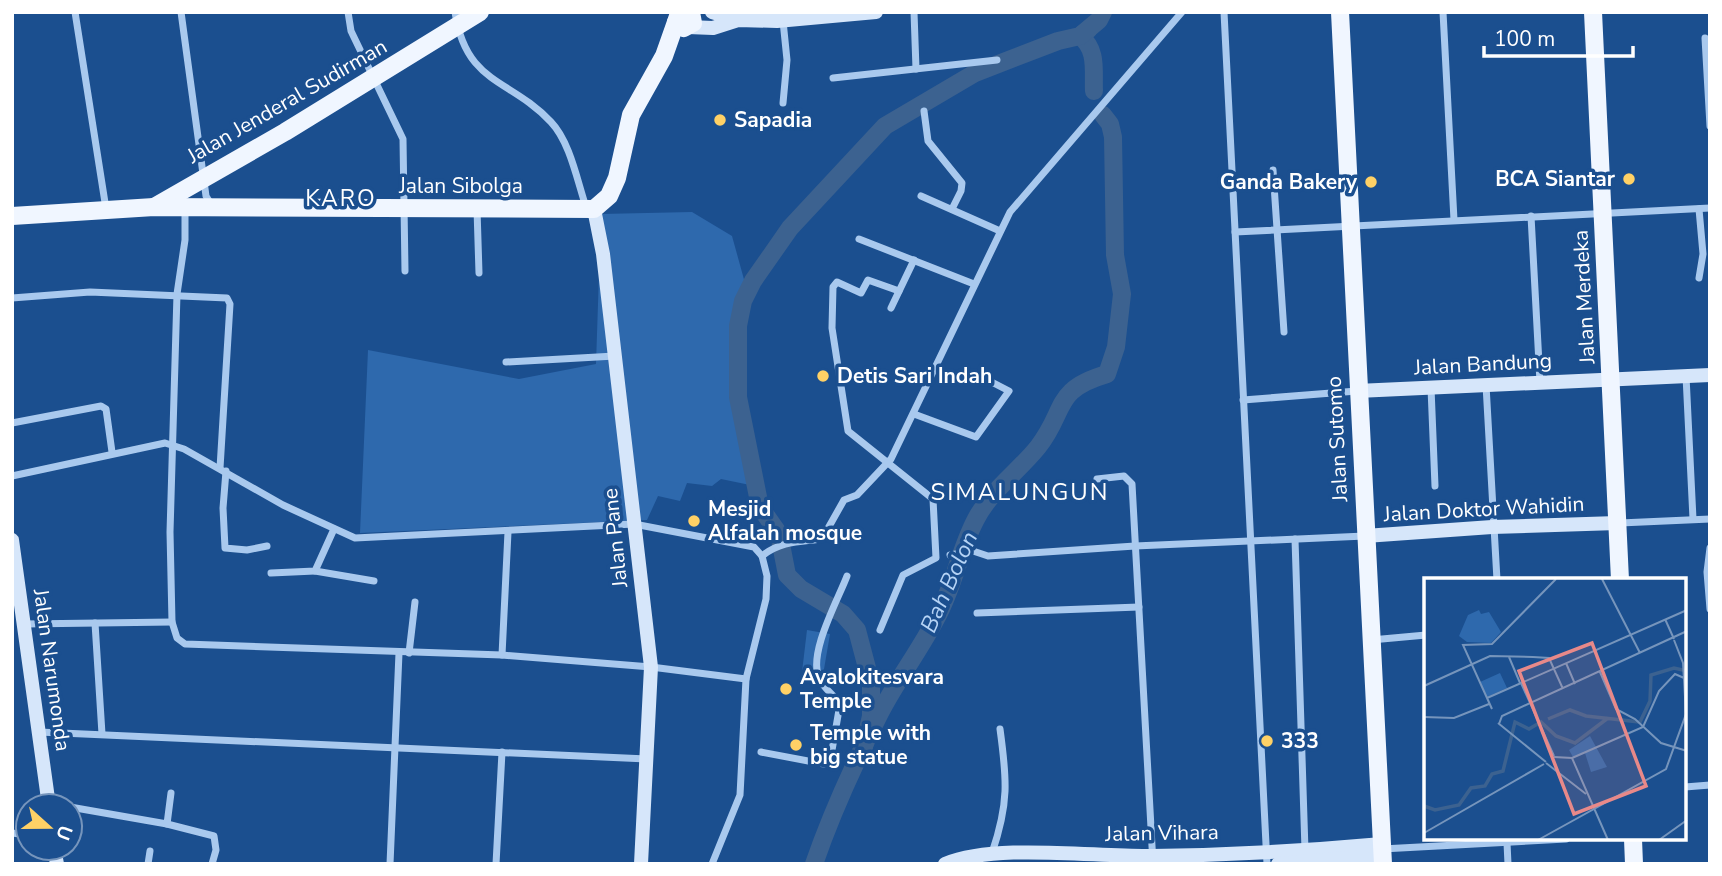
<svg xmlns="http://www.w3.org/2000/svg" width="1722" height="876" font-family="'Nunito Sans',sans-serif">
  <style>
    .green { fill: #2e69ad }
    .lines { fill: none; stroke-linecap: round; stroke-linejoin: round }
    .river { stroke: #3c6290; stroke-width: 18 }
    .street { stroke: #a9c9ee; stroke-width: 7 }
    .secondary { stroke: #d6e6fa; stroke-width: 14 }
    .primary { stroke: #f0f6ff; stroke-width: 18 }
    .poi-dot { fill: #ffd166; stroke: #1b4f8f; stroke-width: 2.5 }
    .labels { text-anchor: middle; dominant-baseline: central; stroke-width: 7; stroke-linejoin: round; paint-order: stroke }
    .street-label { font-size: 21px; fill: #fff; stroke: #1b4f8f }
    .poi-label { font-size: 21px; font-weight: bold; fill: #fff; stroke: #1b4f8f; text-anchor: start }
    .neighbourhood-label { font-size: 23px; letter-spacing: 2px; fill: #fff; stroke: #1b4f8f }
    .water-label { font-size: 23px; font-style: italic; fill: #b5d3f5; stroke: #1b4f8f }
    .quarter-label { font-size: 24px; letter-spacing: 2px; fill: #fff; stroke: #1b4f8f }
    .inset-river { fill: none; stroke: #3c6290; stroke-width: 3.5 }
    .inset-road { fill: none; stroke: #7695bc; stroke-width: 2 }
    .view { fill: #e88989; fill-opacity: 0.15; stroke: #e88989; stroke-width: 3.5 }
    .inset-edge { fill: none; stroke: #fff; stroke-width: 3.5 }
  </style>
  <rect width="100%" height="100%" fill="#1b4f8f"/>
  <g class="green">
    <polygon points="692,212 732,236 745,283 733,329 733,392 750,485 721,479 712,486 687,483 680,501 658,496 647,520 360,533 368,350 519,379 596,364 601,214"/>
    <polygon points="807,630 830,634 823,675 802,672"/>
  </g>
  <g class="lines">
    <g class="river">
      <path d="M 1088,30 L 1080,36 C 1098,50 1093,71 1094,91"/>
      <polyline points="864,747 871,716 871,683 857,630 843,614 801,589 787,575 779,534 760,507 738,397 738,326 743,301 753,281 790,228 885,126 975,73 1058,41 1080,36 1099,20 1103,12"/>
      <path d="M 814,864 C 832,812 855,762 880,713 C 897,680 920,650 937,617 C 954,586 959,551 976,519 C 991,490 1018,472 1038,447 C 1067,410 1052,390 1107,374 L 1116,347 L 1122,294 L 1115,255 L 1113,137 L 1110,124 L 1103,115"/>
    </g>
    <g class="street">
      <polyline points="75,12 106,209"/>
      <polyline points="181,12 206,196 211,204"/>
      <polyline points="348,12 351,31 403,139 405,271"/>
      <path d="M 455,12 C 466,85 510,78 551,122 C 570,142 577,180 586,207"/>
      <polyline points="914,12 916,69"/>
      <polyline points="1224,12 1267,864"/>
      <polyline points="1443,12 1454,220"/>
      <polyline points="783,21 787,60 783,103"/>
      <polyline points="1705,38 1710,126"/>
      <polyline points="833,78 997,60"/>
      <polyline points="924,111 928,141 962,183 961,191 952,209"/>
      <polyline points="1273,170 1284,332"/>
      <polyline points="921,196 1000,231"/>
      <polyline points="185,208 185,240 177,294 170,532 172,622 177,638 185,644 502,655 651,667 746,679"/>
      <polyline points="477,209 479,273"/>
      <polyline points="1531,216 1540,382"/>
      <polyline points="1235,232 1710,208"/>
      <polyline points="859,239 974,284"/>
      <polyline points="1699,278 1703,254 1699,209"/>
      <polyline points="12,298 90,292 227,298 230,304 220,468"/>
      <polyline points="891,308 914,260"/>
      <polyline points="506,362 615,356"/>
      <polyline points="1686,376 1693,519"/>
      <polyline points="1486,385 1497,580"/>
      <polyline points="1431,388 1435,486"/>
      <polyline points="1243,400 1357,391"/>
      <polyline points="914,414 976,437 1009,391 982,377"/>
      <polyline points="12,423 101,406 106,409 112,452"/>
      <polyline points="226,471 223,508 225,548 247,550 267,546"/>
      <polyline points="12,476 165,443 184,449 283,505 355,538 634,524 754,547 762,556 767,576 766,599 746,679 740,795 712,864"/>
      <polyline points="1097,479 1124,476 1132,484 1153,864"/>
      <polyline points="1620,523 1710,519"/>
      <polyline points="1295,539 1305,850"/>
      <polyline points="1710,548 1707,572 1710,609"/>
      <polyline points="950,555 973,551 988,556 1135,546 1365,536"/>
      <path d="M 762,556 C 781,541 799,542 822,539 L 844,500 L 857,495 L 891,459 L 1010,212 L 1182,12"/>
      <polyline points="315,571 374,581"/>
      <polyline points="271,573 315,571 334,529"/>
      <polyline points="977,613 1139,607"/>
      <polyline points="95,623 102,734"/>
      <polyline points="25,624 172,622"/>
      <polyline points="880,630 903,575 936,558 933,499 848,431 832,328 833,287 837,282 861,293 868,280 899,291"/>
      <polyline points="1371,640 1426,635"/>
      <polyline points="409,653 415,602"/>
      <polyline points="502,655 508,532"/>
      <polyline points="39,732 647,759"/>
      <path d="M 761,752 L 824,764 L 831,756 L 840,704 C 834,695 823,688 819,678 C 808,653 838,600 847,576"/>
      <polyline points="1685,787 1710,785"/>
      <polyline points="49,803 67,806"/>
      <polyline points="70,807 167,824 171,793"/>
      <polyline points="167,824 214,836 216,850 212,864"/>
      <polyline points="12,833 28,835"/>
      <polyline points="1507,843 1508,864"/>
      <polyline points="1382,849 1566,839"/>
      <path d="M 992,853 C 1009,803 1007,780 1000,729"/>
      <polyline points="148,864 150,851"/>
      <polyline points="390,864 399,653"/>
      <polyline points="496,864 502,752"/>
    </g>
    <g class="secondary">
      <polyline points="712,12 738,20"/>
      <polyline points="688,27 713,28 738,20 777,21 876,12"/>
      <polyline points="594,209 603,254 651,667 641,864"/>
      <polyline points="1357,391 1710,375"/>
      <polyline points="1365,536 1492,527 1617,523"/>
      <polyline points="12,540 49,806"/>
      <polyline points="54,848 57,864"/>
      <path d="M 945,864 C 996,843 1093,857 1152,856 C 1228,855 1305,851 1382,844"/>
      <polyline points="1278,864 1382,855"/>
    </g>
    <g class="primary">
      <polyline points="1340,12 1383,864"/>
      <polyline points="1593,12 1620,580"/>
      <polyline points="679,13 676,22 684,28 693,23 691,12"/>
      <polyline points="154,207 285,132 480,12"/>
      <polyline points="12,216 154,207 594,209 609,196 617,178 631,115 664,56 676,22"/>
      <polyline points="1633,839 1634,864"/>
    </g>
  </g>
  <g class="poi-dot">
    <circle cx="720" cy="120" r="7"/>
    <circle cx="1629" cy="179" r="7"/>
    <circle cx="1371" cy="182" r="7"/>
    <circle cx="823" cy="376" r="7"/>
    <circle cx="694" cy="521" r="7"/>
    <circle cx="786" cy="689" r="7"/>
    <circle cx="1267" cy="741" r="7"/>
    <circle cx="796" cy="745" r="7"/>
  </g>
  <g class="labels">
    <g class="street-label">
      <text transform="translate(287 101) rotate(-30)">Jalan Jenderal Sudirman</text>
      <text x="461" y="186">Jalan Sibolga</text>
      <text transform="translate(1584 297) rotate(-93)">Jalan Merdeka</text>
      <text transform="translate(1483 364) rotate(-3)">Jalan Bandung</text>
      <text transform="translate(1337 439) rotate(-93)">Jalan Sutomo</text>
      <text transform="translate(1484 509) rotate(-3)">Jalan Doktor Wahidin</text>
      <text transform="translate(615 538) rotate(-96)">Jalan Pane</text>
      <text transform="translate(52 670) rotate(82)">Jalan Narumonda</text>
      <text transform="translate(1162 833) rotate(-1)">Jalan Vihara</text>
    </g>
    <g class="poi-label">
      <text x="734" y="120">Sapadia</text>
      <text x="1615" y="179" text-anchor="end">BCA Siantar</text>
      <text x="1357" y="182" text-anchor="end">Ganda Bakery</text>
      <text x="837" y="376">Detis Sari Indah</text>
      <text x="708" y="509">Mesjid<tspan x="708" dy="24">Alfalah mosque</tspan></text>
      <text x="800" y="677">Avalokitesvara<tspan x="800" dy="24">Temple</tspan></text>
      <text x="810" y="733">Temple with<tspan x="810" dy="24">big statue</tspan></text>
      <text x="1281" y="741">333</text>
    </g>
    <g class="neighbourhood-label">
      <text x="341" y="198">KARO</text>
    </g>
    <g class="water-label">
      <text transform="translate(949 582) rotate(-66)">Bah Bolon</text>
    </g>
    <g class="quarter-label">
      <text x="1020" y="492">SIMALUNGUN</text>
    </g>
  </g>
  <g transform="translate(1424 578)">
    <rect width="262" height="262" fill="#1b4f8f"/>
    <path d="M 55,32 L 57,36 L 65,34 L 77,54 L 67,65 L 43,64 L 35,58 L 44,37 ZM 76,95 L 83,110 L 63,119 L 56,104 ZM 166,158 L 183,189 L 167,194 L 161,175 L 149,179 L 145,172 Z" fill="#2e69ad"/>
    <path class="inset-river" d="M 124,141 L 146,132 L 162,138 L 216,144 L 226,123 L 227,97 L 250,90 L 263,93M 0,228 L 11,232 L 35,227 L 47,210 L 61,208 L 68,196 L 79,193 L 91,144 L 105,151 L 117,144 L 132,158 L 151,165 L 184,140"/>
    <path class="inset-road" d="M 178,1 L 216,75M 241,41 L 250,61M 85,79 L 96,105M 142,85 L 151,106M 176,94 L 192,131 L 211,141 L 237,165 L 263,173M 97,105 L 130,178M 0,108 L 66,78 L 109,79 L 125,80 L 139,111M 63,120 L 263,32M 68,131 L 39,67 L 68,66 L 132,1M 0,139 L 30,140 L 65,126M 74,145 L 122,184M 75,146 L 78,138 L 263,53M 130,179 L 148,180 L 184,262M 148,180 L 219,149 L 235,113 L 251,96 L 260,100M 122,185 L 162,216M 0,255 L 120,186M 114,262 L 242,191 L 262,136 L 259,85 L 250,62M 235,262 L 263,242"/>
    <path class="view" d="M 168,65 L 222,208 L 150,236 L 95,93 Z"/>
    <rect width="262" height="262" class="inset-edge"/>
  </g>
  <rect width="1722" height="876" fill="none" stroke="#ffffff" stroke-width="28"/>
  <g transform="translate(49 827) rotate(111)"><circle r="33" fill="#1b4f8f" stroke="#7695bc" stroke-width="2"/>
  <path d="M0-5L12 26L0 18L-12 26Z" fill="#ffd166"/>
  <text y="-10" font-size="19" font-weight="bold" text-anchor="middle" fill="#ffffff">U</text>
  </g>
  <path d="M1484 46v10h149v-10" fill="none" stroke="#ffffff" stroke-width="3.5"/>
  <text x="1494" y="46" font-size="21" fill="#ffffff" stroke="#1b4f8f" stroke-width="5" paint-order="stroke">100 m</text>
</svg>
